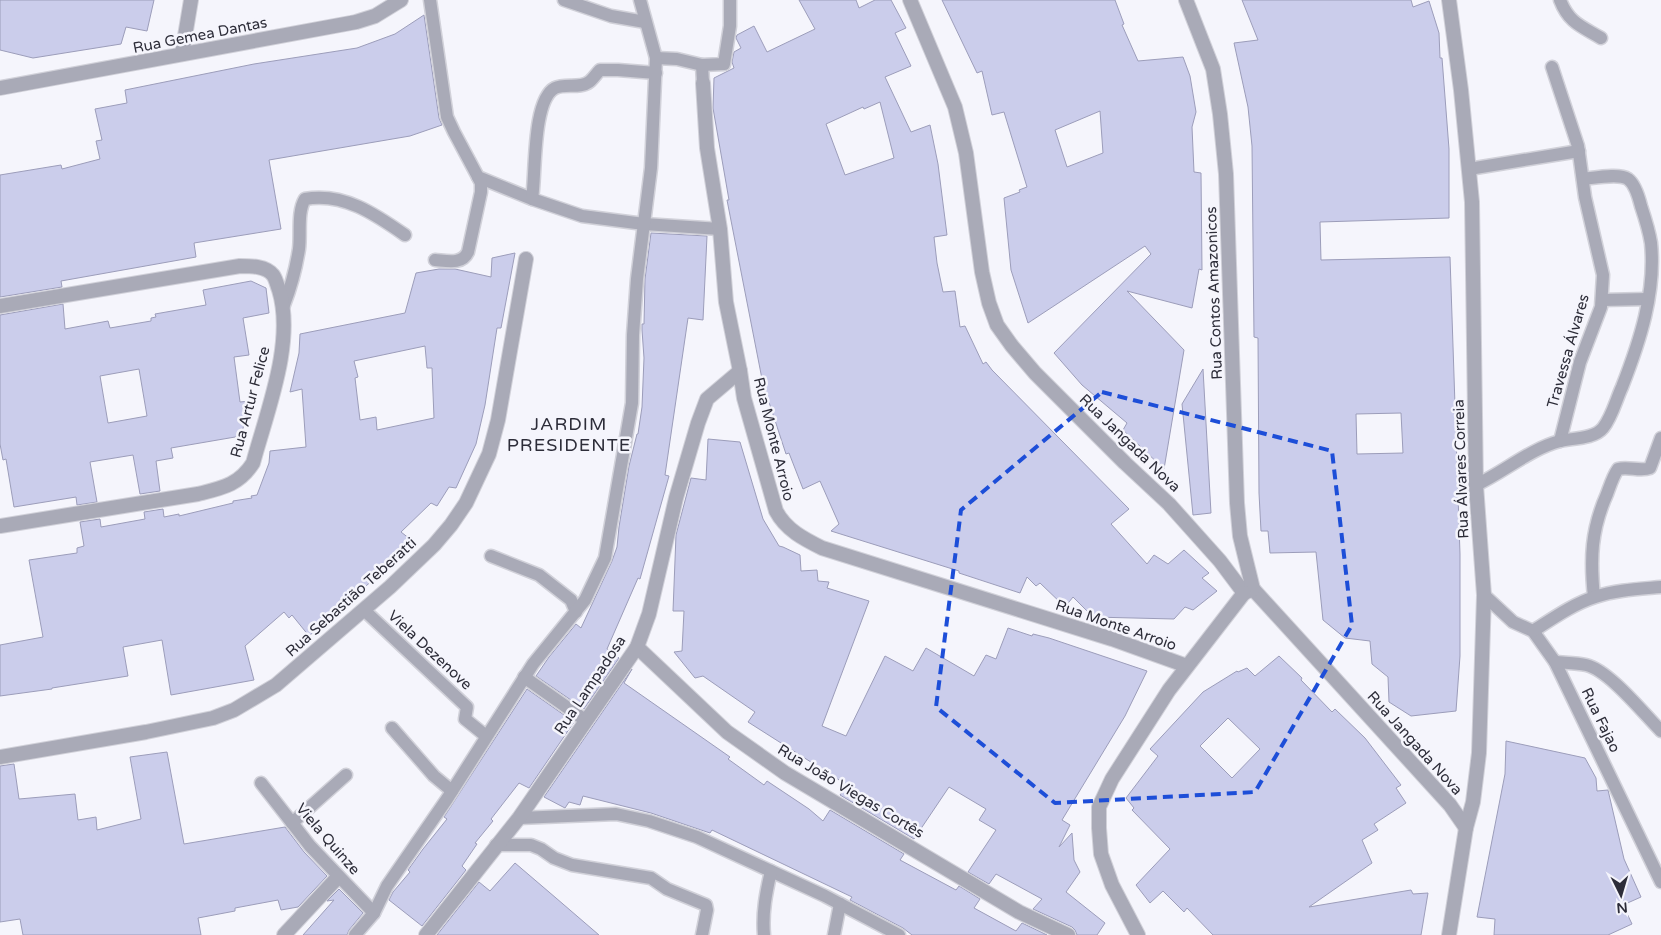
<svg xmlns="http://www.w3.org/2000/svg" width="1661" height="935" font-family="'Varela Round',sans-serif">
  <style>
    .building { fill: #cbcdeb; stroke: #9c9dba; fill-rule: evenodd }
    .lines { fill: none; stroke-linecap: round; stroke-linejoin: round }
    .service-casing { stroke: #d1d1d9; stroke-width: 15 }
    .minor-casing { stroke: #d1d1d9; stroke-width: 16 }
    .service { stroke: #a9aab7; stroke-width: 12 }
    .minor { stroke: #a9aab7; stroke-width: 14 }
    .marked { fill: none; stroke: #1d4ed8; stroke-width: 4; stroke-dasharray: 10 6; stroke-linejoin: round }
    .labels { text-anchor: middle; dominant-baseline: central; stroke-width: 5; stroke-linejoin: round; paint-order: stroke }
    .street-label { font-size: 15px; fill: #2d2d39; stroke: #f5f5fc }
    .quarter-label { font-size: 18px; letter-spacing: 1px; fill: #2d2d39; stroke: #f5f5fc }
  </style>
  <rect width="100%" height="100%" fill="#f5f5fc"/>
  <g class="building">
    <polygon points="0,0 154,0 147,31 126,27 121,44 33,58 0,50"/>
    <path d="M 799,0 L 856,0 L 859,8 L 875,0 L 891,0 L 906,28 L 895,33 L 911,66 L 885,77 L 911,132 L 930,125 L 938,164 L 947,235 L 934,237 L 937,263 L 943,292 L 955,291 L 960,327 L 965,326 L 983,364 L 986,362 L 992,370 L 1129,509 L 1111,524 L 1147,564 L 1154,555 L 1168,564 L 1184,550 L 1209,573 L 1202,578 L 1217,591 L 1193,610 L 1185,607 L 1174,619 L 1093,617 L 1073,597 L 1065,607 L 1040,583 L 1036,586 L 1027,577 L 1020,593 L 959,573 L 959,571 L 831,531 L 839,524 L 820,481 L 803,489 L 789,453 L 786,454 L 763,384 L 727,200 L 729,200 L 713,108 L 714,78 L 734,68 L 732,62 L 734,52 L 741,48 L 736,38 L 737,35 L 754,26 L 767,52 L 815,29 ZM 880,102 L 894,158 L 845,175 L 826,124 L 863,107 L 864,109 Z"/>
    <path d="M 942,0 L 1115,0 L 1124,24 L 1122,25 L 1138,61 L 1183,57 L 1190,76 L 1196,112 L 1192,127 L 1194,172 L 1201,173 L 1202,270 L 1199,269 L 1192,308 L 1127,291 L 1184,350 L 1164,469 L 1123,430 L 1127,423 L 1082,385 L 1054,353 L 1151,254 L 1145,246 L 1028,323 L 1011,270 L 1004,198 L 1020,192 L 1019,190 L 1027,187 L 1004,112 L 992,115 L 982,71 L 977,73 ZM 1100,111 L 1103,153 L 1067,167 L 1055,130 Z"/>
    <path d="M 1242,0 L 1411,0 L 1413,7 L 1429,1 L 1439,33 L 1440,58 L 1442,58 L 1449,149 L 1449,218 L 1320,222 L 1321,260 L 1450,257 L 1460,554 L 1460,656 L 1456,711 L 1411,716 L 1389,702 L 1388,677 L 1372,664 L 1370,641 L 1345,638 L 1323,620 L 1316,552 L 1270,553 L 1268,531 L 1261,531 L 1259,493 L 1258,338 L 1254,337 L 1252,146 L 1248,107 L 1234,43 L 1258,40 ZM 1401,413 L 1403,453 L 1357,454 L 1356,414 Z"/>
    <polygon points="424,15 439,118 442,125 410,136 269,160 281,229 194,243 196,257 61,281 62,287 0,297 0,175 61,165 62,169 100,159 96,141 102,140 95,109 127,103 125,90 254,64 357,48 395,34"/>
    <polygon points="651,233 707,236 703,320 688,318 665,475 669,476 640,579 638,578 607,649 619,658 584,709 536,676 549,657 576,624 581,628 612,561 617,547 619,527 629,466 637,434 638,434 642,407 644,358 642,330 642,324 644,324 645,279"/>
    <path d="M 515,253 L 501,328 L 497,328 L 485,405 L 476,444 L 456,488 L 449,487 L 437,506 L 431,503 L 401,532 L 410,539 L 403,546 L 407,550 L 309,636 L 292,615 L 289,618 L 284,612 L 245,646 L 254,680 L 171,695 L 162,640 L 123,647 L 128,676 L 52,688 L 52,689 L 0,696 L 0,645 L 43,637 L 29,560 L 77,553 L 77,548 L 84,546 L 80,522 L 100,519 L 101,527 L 145,519 L 144,512 L 163,509 L 164,517 L 179,514 L 179,516 L 233,503 L 233,501 L 252,498 L 251,496 L 257,495 L 269,463 L 270,451 L 306,447 L 302,389 L 290,392 L 299,353 L 300,334 L 405,313 L 416,273 L 439,269 L 455,269 L 491,277 L 492,258 ZM 425,346 L 427,368 L 432,368 L 434,418 L 377,430 L 376,417 L 360,420 L 355,378 L 358,377 L 354,361 Z"/>
    <path d="M 251,281 L 266,288 L 269,313 L 243,318 L 249,355 L 234,357 L 240,402 L 250,401 L 241,436 L 171,448 L 173,458 L 156,461 L 160,491 L 140,494 L 133,455 L 90,462 L 97,502 L 77,505 L 76,497 L 14,507 L 6,459 L 3,460 L 0,444 L 0,315 L 63,304 L 65,329 L 108,321 L 110,328 L 151,321 L 151,318 L 156,317 L 155,314 L 206,305 L 203,290 ZM 139,369 L 147,416 L 108,423 L 100,376 Z"/>
    <polygon points="1203,369 1211,513 1193,515 1182,404"/>
    <polygon points="708,439 740,442 763,519 779,546 783,547 800,555 801,571 817,570 818,581 829,582 827,588 869,601 822,726 846,736 885,656 913,671 926,648 974,676 986,655 996,659 1008,628 1032,636 1033,634 1049,638 1147,671 1125,716 1062,820 1070,825 1059,847 1072,833 1074,860 1080,872 1066,892 1105,923 1097,935 1077,935 1075,930 1072,927 1033,909 1042,899 996,874 989,884 968,872 996,830 979,820 986,809 949,787 914,839 840,795 847,785 748,722 755,712 703,676 695,678 674,652 682,651 684,611 673,611 676,535 691,478 706,480"/>
    <path d="M 1279,656 L 1302,678 L 1301,680 L 1332,712 L 1335,709 L 1365,738 L 1401,785 L 1396,788 L 1406,803 L 1374,824 L 1378,830 L 1362,840 L 1372,863 L 1309,907 L 1411,890 L 1413,894 L 1428,893 L 1421,935 L 1213,935 L 1187,908 L 1184,912 L 1163,891 L 1150,903 L 1136,885 L 1170,849 L 1132,810 L 1134,808 L 1126,798 L 1158,756 L 1150,749 L 1203,692 L 1237,671 L 1238,672 L 1247,668 L 1255,676 ZM 1228,718 L 1260,749 L 1232,778 L 1200,746 Z"/>
    <polygon points="632,669 624,683 730,757 728,759 764,785 767,781 809,809 823,821 830,810 904,854 900,860 956,890 959,886 980,899 974,908 1016,931 1022,923 1047,935 912,935 903,928 850,900 852,897 712,830 710,833 651,813 583,796 580,805 569,802 565,808 544,797"/>
    <polygon points="527,689 574,722 529,788 519,783 491,819 493,821 475,843 477,844 462,866 466,870 422,926 389,900 393,892 410,872 408,870 423,849 447,819 444,817"/>
    <polygon points="1506,741 1585,758 1596,778 1597,791 1608,790 1624,859 1641,897 1623,905 1632,924 1608,935 1494,935 1495,919 1477,917 1505,774"/>
    <polygon points="167,752 184,844 285,827 304,852 327,876 298,907 281,910 278,900 235,908 235,911 198,918 201,935 23,935 20,919 0,922 0,766 14,764 19,799 75,794 78,820 96,817 97,830 141,819 130,757"/>
    <polygon points="515,863 556,898 599,935 437,935 479,882 490,891"/>
    <polygon points="339,889 363,913 349,930 347,935 303,935 334,900 327,901"/>
  </g>
  <g class="lines">
    <g class="service-casing">
      <g id="service">
        <polyline points="430,0 447,117 454,132 478,177 532,199 582,216 644,224 720,229"/>
        <polyline points="564,0 611,16 645,22"/>
        <path d="M 1560,0 C 1569,23 1581,26 1601,38"/>
        <polyline points="656,58 677,59 702,65 703,83"/>
        <polyline points="702,65 724,64 730,26 730,0"/>
        <polyline points="1552,67 1578,146 1585,197 1603,275 1601,307 1580,362 1560,441"/>
        <polyline points="1469,169 1579,151"/>
        <path d="M 532,199 C 536,175 532,100 555,88 C 565,83 580,89 589,82 C 593,79 596,74 600,70 L 618,70 L 656,73"/>
        <path d="M 435,260 C 447,261 462,265 468,252 L 481,192 L 481,183 L 478,177"/>
        <polyline points="1602,300 1648,299"/>
        <path d="M 284,305 C 291,287 296,268 299,249 C 301,234 297,212 305,199 C 343,192 375,214 405,235"/>
        <path d="M 1476,485 C 1504,472 1530,449 1560,441 C 1573,438 1594,439 1603,428 C 1612,417 1616,400 1622,387 C 1640,341 1656,292 1651,243 C 1649,230 1645,218 1641,206 C 1639,198 1635,184 1628,179 C 1619,173 1594,178 1583,179"/>
        <polyline points="491,556 539,575 571,600 576,612"/>
        <polyline points="1484,595 1513,622 1533,631 1555,662 1661,882"/>
        <path d="M 1594,597 C 1590,559 1591,530 1607,494 C 1610,486 1613,476 1618,469 C 1629,466 1640,472 1650,468 L 1661,438"/>
        <polyline points="364,610 467,707 465,719 486,736"/>
        <path d="M 1533,631 C 1552,619 1573,604 1595,597 C 1616,590 1639,589 1661,587"/>
        <path d="M 1555,662 C 1566,663 1577,663 1586,665 C 1609,670 1644,714 1661,731"/>
        <polyline points="524,677 585,720"/>
        <polyline points="392,728 434,776 452,791"/>
        <polyline points="261,783 310,846 374,913"/>
        <polyline points="519,818 616,814 649,821 697,837 825,896 899,935"/>
        <polyline points="292,823 346,775"/>
        <polyline points="496,845 531,845 541,849 554,858 572,865 651,878 667,889 706,905 707,910 702,935"/>
        <polyline points="355,935 374,913 387,886 447,799 533,664 585,600 605,558 632,403 633,335 637,279 651,168 656,58 640,0"/>
        <path d="M 764,935 C 762,913 766,893 771,871"/>
        <polyline points="834,935 840,904"/>
      </g>
    </g>
    <g class="minor-casing">
      <g id="minor">
        <polyline points="910,0 955,107 966,153 982,272 989,303 997,325 1012,346 1035,373 1125,463 1169,504 1220,561 1244,593 1253,589 1450,805 1466,828"/>
        <polyline points="1186,0 1213,69 1220,114 1226,174 1237,503 1240,536 1253,589"/>
        <polyline points="1449,0 1461,90 1472,202 1476,485 1484,595 1479,753 1473,802 1466,828 1449,935"/>
        <polyline points="182,54 191,0"/>
        <path d="M 703,83 L 707,148 L 720,229 L 726,302 L 740,371 L 744,398 L 776,511 C 786,530 804,539 822,548 L 1112,639 L 1187,666"/>
        <polyline points="0,88 356,22 375,16 401,0"/>
        <path d="M 0,306 L 240,266 C 251,266 266,266 273,275 C 276,279 277,285 279,290 C 295,342 267,411 253,463 C 239,485 222,488 198,494 L 0,526"/>
        <polyline points="637,647 727,732 785,773 1019,912 1068,935"/>
        <polyline points="0,757 146,732 213,718 234,710 276,685 390,587 434,545 451,525 466,503 489,454 498,420 526,259"/>
        <polyline points="284,935 338,877"/>
        <polyline points="426,935 519,818 637,647 649,614 676,498 698,423 707,399 740,371"/>
        <polyline points="1138,935 1112,885 1101,854 1099,828 1099,807 1112,779 1169,690 1244,593"/>
      </g>
    </g>
    <use href="#service" class="service"/>
    <use href="#minor" class="minor"/>
  </g>
  <path class="marked" d="M 1102,392 L 1332,451 L 1352,625 L 1255,792 L 1055,803 L 936,707 L 961,510 Z"/>
  <g class="labels">
    <g class="street-label">
      <text transform="translate(200 35) rotate(-11)">Rua Gemea Dantas</text>
      <text transform="translate(1214 293) rotate(-92)">Rua Contos Amazonicos</text>
      <text transform="translate(1568 351) rotate(-74)">Travessa Álvares</text>
      <text transform="translate(250 402) rotate(-75)">Rua Artur Felice</text>
      <text transform="translate(774 439) rotate(76)">Rua Monte Arroio</text>
      <text transform="translate(1130 443) rotate(44)">Rua Jangada Nova</text>
      <text transform="translate(1461 469) rotate(-92)">Rua Álvares Correia</text>
      <text transform="translate(351 597) rotate(-42)">Rua Sebastião Teberatti</text>
      <text transform="translate(1116 625) rotate(19)">Rua Monte Arroio</text>
      <text transform="translate(430 650) rotate(43)">Viela Dezenove</text>
      <text transform="translate(590 685) rotate(-56)">Rua Lampadosa</text>
      <text transform="translate(1601 720) rotate(64)">Rua Fajao</text>
      <text transform="translate(1415 743) rotate(48)">Rua Jangada Nova</text>
      <text transform="translate(851 791) rotate(31)">Rua João Viegas Cortês</text>
      <text transform="translate(328 839) rotate(49)">Viela Quinze</text>
    </g>
    <g class="quarter-label">
      <text x="569" y="424">JARDIM<tspan x="569" dy="21">PRESIDENTE</tspan></text>
    </g>
  </g>
  <g transform="translate(1621 895) rotate(175)" stroke="#f5f5fc" stroke-width="4" paint-order="stroke">
  <path d="M0-4L9 19L0 12L-9 19Z" fill="#2d2d39"/>
  <text y="-8" font-size="14" font-weight="bold" text-anchor="middle" fill="#2d2d39">N</text>
  </g>
</svg>
